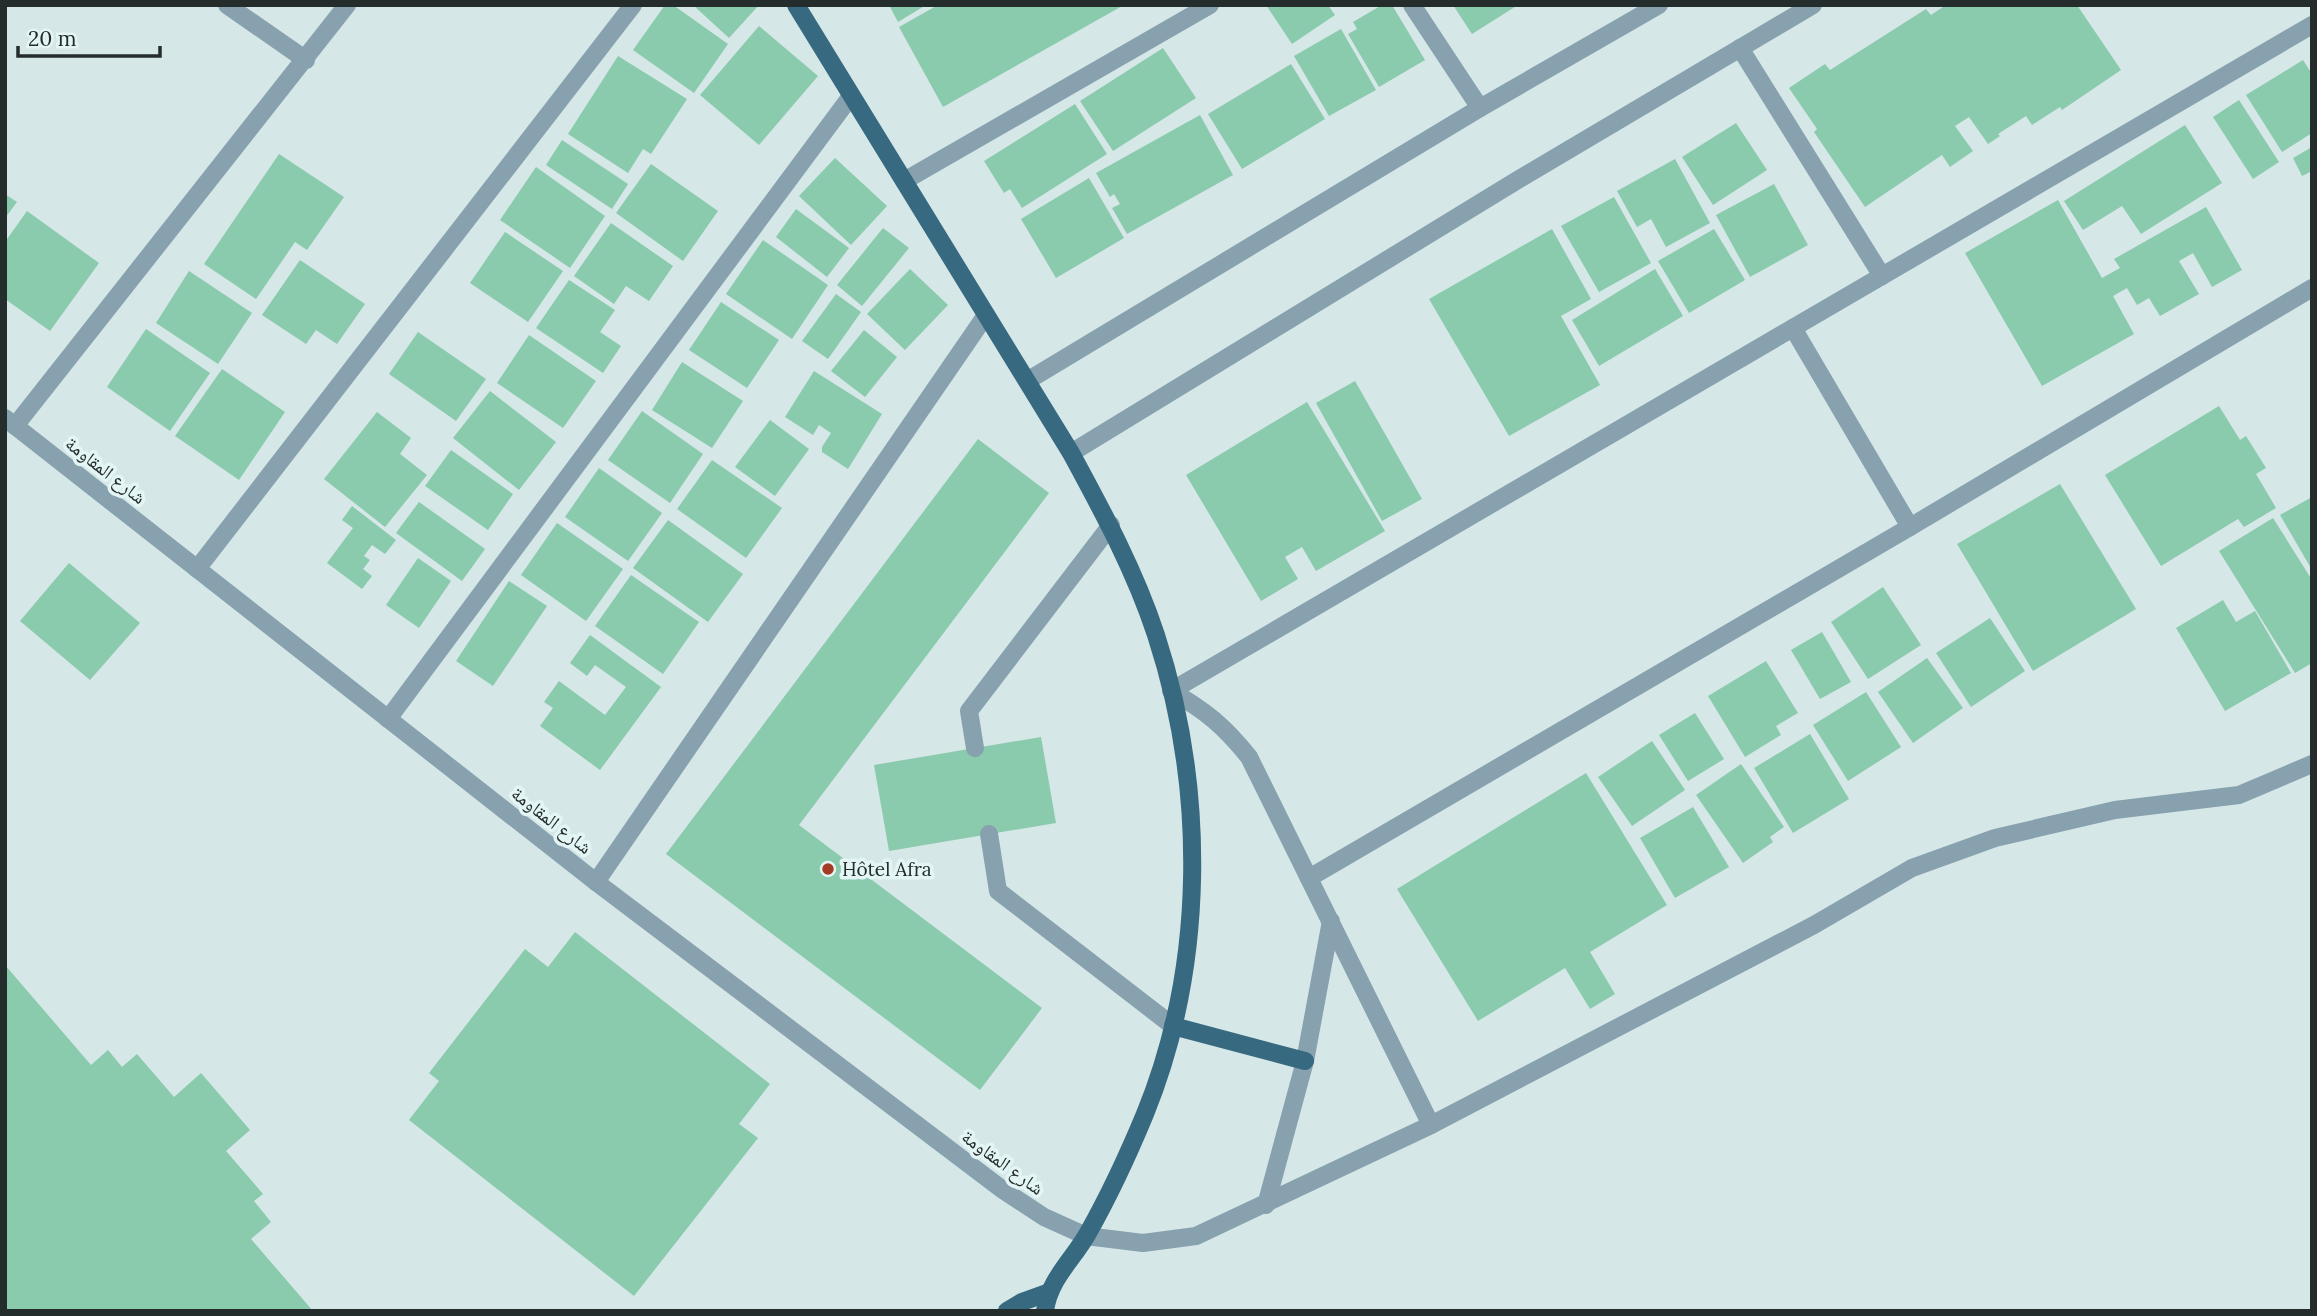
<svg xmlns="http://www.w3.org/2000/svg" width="2317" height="1316" font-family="Lora,'Noto Naskh Arabic',serif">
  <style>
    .building { fill: #8acaad }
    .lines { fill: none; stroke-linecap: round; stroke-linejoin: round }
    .service { stroke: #87a1ae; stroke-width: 18 }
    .minor { stroke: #87a1ae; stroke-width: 18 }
    .tertiary { stroke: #87a1ae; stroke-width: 18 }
    .primary { stroke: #376980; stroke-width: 18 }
    .poi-dot { fill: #a43b23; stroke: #e3f5f5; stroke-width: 2.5 }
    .labels { text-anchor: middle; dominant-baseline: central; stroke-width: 7; stroke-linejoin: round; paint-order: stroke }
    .street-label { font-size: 19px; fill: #252c2c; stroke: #e3f5f5 }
    .poi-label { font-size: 19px; fill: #252c2c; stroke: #e3f5f5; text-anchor: start }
  </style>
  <rect width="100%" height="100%" fill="#d6e7e7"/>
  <g class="building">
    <polygon points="665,5 673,5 728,44 694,93 633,50"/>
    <polygon points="693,5 759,5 729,38"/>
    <polygon points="889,5 926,5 898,22"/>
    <polygon points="938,5 1124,5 943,107 899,27"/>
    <polygon points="1266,5 1328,5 1335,15 1292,44"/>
    <polygon points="1382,5 1392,5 1425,60 1379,87 1348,34 1357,29 1353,22"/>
    <polygon points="1453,5 1518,5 1472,34"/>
    <polygon points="1946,5 2077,5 2121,70 2062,110 2060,107 2032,125 2026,116 1998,134 2000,136 1988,144 1969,117 1955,126 1973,151 1950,167 1942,155 1865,207 1814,132 1817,129 1789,88 1825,64 1830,70 1926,9 1931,15"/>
    <polygon points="759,26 818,76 759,145 700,95"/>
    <polygon points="1341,29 1376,90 1329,116 1294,56"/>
    <polygon points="1163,48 1196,98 1113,151 1080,101"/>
    <polygon points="618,56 687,99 651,154 643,149 628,173 568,134"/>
    <polygon points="2303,60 2312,74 2312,133 2282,152 2246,95"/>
    <polygon points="1291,64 1325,119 1242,169 1208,114"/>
    <polygon points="2239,100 2279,162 2253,179 2213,117"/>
    <polygon points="1075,104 1107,154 1022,208 1010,189 1004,193 984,161"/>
    <polygon points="1200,115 1233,175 1127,234 1112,208 1120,204 1114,194 1110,197 1096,173"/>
    <polygon points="1736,123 1767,170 1713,205 1682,157"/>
    <polygon points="2185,125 2222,183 2141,234 2122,206 2083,230 2064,201"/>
    <polygon points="562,140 628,184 612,209 546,165"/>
    <polygon points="2312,147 2312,171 2302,176 2293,158"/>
    <polygon points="279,154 344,197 307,250 295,242 256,299 204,264"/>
    <polygon points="835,158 887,206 851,245 799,196"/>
    <polygon points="1675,159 1710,223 1666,247 1651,219 1637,227 1617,191"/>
    <polygon points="651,164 718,211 683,261 616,213"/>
    <polygon points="536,167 605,216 570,268 500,220"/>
    <polygon points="1089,178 1124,238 1056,278 1021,219"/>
    <polygon points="1774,184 1808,245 1750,277 1716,215"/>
    <polygon points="5,194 17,202 5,218"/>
    <polygon points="1614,197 1651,263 1599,292 1561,226"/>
    <polygon points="2058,200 2102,278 2120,268 2114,259 2206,207 2242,270 2212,287 2193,253 2179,261 2199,294 2160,316 2149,298 2137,305 2127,288 2113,296 2134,334 2042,386 1965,253"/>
    <polygon points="796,209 849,248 827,277 776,237"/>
    <polygon points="27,211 99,263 50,331 5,299 5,242"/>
    <polygon points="611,223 673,266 649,301 626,286 614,304 574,276"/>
    <polygon points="883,228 909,248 862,306 837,285"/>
    <polygon points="1552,229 1591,299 1561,316 1600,385 1509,436 1429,299"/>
    <polygon points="1714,229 1745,280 1689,313 1658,261"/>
    <polygon points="505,232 563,271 528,322 470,283"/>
    <polygon points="763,240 828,285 792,339 726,294"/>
    <polygon points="300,260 365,304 337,344 316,330 306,344 262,315"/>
    <polygon points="910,269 948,305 905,350 867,314"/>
    <polygon points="1655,269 1683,316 1599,366 1572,320"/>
    <polygon points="189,271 252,313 218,364 156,323"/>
    <polygon points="569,280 615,310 600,332 621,346 603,373 536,328"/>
    <polygon points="836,294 861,312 828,359 802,341"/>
    <polygon points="721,302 779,340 747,388 689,350"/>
    <polygon points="146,329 210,373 170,431 107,387"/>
    <polygon points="864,330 897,357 865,397 831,371"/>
    <polygon points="418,332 486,379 456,421 389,374"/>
    <polygon points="529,335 596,381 563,428 497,383"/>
    <polygon points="682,362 743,401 712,448 652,410"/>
    <polygon points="222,369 285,412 239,480 175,436"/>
    <polygon points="814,371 882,414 848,469 822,452 822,447 831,433 819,425 813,435 785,417"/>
    <polygon points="1355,381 1422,499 1382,521 1316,403"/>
    <polygon points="490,391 556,442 519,490 453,438"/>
    <polygon points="1307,402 1385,531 1316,571 1302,547 1285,557 1298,579 1261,601 1186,475"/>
    <polygon points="2219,406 2240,440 2246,436 2266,468 2256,474 2276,508 2244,527 2238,519 2161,566 2105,475"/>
    <polygon points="642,411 703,454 670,503 608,460"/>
    <polygon points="377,412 411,438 400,454 427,475 385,527 324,479"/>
    <polygon points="770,420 809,449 775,496 735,467"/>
    <polygon points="978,439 1049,493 799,825 1042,1008 980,1090 666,854"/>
    <polygon points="451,450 513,494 488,530 425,486"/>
    <polygon points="712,460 782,508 746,558 677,509"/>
    <polygon points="599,468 662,513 628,561 565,517"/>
    <polygon points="2060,484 2136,609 2033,671 1957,544"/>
    <polygon points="2312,497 2312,570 2280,515"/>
    <polygon points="419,502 485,549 462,581 396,533"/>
    <polygon points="352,506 396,540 385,554 372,545 364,556 370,560 363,569 372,576 362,589 327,563 353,528 342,520"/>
    <polygon points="2273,518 2312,580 2312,663 2295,673 2219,551"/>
    <polygon points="668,520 743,574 708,622 633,568"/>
    <polygon points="557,523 623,569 586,621 521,575"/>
    <polygon points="418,558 451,581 419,628 386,605"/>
    <polygon points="69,563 140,623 90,680 20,621"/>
    <polygon points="631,575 699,622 663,674 595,626"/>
    <polygon points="509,581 547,606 493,686 456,661"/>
    <polygon points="1883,587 1921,645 1868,679 1831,622"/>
    <polygon points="2223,600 2236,622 2255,611 2291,673 2225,711 2176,628"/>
    <polygon points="1990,618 2025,671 1971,707 1936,653"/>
    <polygon points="1822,632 1851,682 1820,699 1791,650"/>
    <polygon points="590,635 661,687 600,770 540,726 553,708 544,702 559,681 605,715 626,687 595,665 587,676 570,663"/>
    <polygon points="1927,658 1963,708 1913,743 1878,692"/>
    <polygon points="1766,661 1798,713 1776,726 1781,735 1745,757 1708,696"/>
    <polygon points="1866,692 1901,747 1848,781 1813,725"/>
    <polygon points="1695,713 1724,759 1688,781 1659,735"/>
    <polygon points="1810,734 1849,799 1793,833 1754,768"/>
    <polygon points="1041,737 1056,823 889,851 874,765"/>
    <polygon points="1652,741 1685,790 1632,826 1598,777"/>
    <polygon points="1741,764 1784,827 1770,837 1773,842 1743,863 1696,795"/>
    <polygon points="1586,773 1667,905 1590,952 1615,994 1590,1009 1565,968 1478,1021 1397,889"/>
    <polygon points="1693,807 1729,867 1675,898 1640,838"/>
    <polygon points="575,932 770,1084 739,1124 758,1138 634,1296 409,1120 439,1081 429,1073 525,949 548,967"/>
    <polygon points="5,965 91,1065 108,1050 122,1067 137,1054 174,1097 201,1073 250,1130 226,1151 263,1194 254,1201 271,1222 251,1239 313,1311 5,1311"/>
  </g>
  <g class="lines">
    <g class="service">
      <polyline points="975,748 969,711 1111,525"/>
      <polyline points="989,834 998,891 1173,1026"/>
    </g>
    <g class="minor">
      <polyline points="227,5 306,60"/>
      <polyline points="1412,5 1480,108"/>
      <polyline points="1740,48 1882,276"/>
      <polyline points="904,181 1210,5"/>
      <polyline points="1793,328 1910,527"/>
      <polyline points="5,418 596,882 1003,1190 1044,1217 1086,1236 1143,1243 1196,1236 1431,1125 1814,925 1912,868 1995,838 2115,810 2239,795 2312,764"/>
      <polyline points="15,426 347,5"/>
      <polyline points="197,569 633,5"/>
      <polyline points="388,719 851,96"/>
      <polyline points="1309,878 1910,527 2312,288"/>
      <polyline points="596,882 986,315"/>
      <path d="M 1431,1125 L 1249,757 C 1224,726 1206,711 1171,691 L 2312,25"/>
      <polyline points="1266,1205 1305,1061 1331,921"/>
    </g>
    <g class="tertiary">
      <polyline points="1027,381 1480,108 1659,5"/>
      <polyline points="1071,453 1516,181 1813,5"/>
    </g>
    <g class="primary">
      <path d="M 796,5 L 1071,453 C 1103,512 1135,571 1156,635 C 1206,788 1206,964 1145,1114 C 1128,1155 1110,1194 1088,1233 C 1073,1260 1049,1279 1045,1311"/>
      <polyline points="1173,1026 1305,1061"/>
      <polyline points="1007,1311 1022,1302 1047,1293"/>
    </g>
  </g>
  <circle class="poi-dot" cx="828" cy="869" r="7"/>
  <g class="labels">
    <g class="street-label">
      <text transform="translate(106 470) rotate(38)">شارع المقاومة</text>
      <text transform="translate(552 820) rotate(38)">شارع المقاومة</text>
      <text transform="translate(1003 1162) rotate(36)">شارع المقاومة</text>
    </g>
    <g class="poi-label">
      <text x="842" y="869">Hôtel Afra</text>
    </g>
  </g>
  <rect width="2317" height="1316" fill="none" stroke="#252c2c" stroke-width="14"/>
  <path d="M18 46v10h142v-10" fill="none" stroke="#252c2c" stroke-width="3.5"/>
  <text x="28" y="46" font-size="21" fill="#252c2c" stroke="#e3f5f5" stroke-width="5" paint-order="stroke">20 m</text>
</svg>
